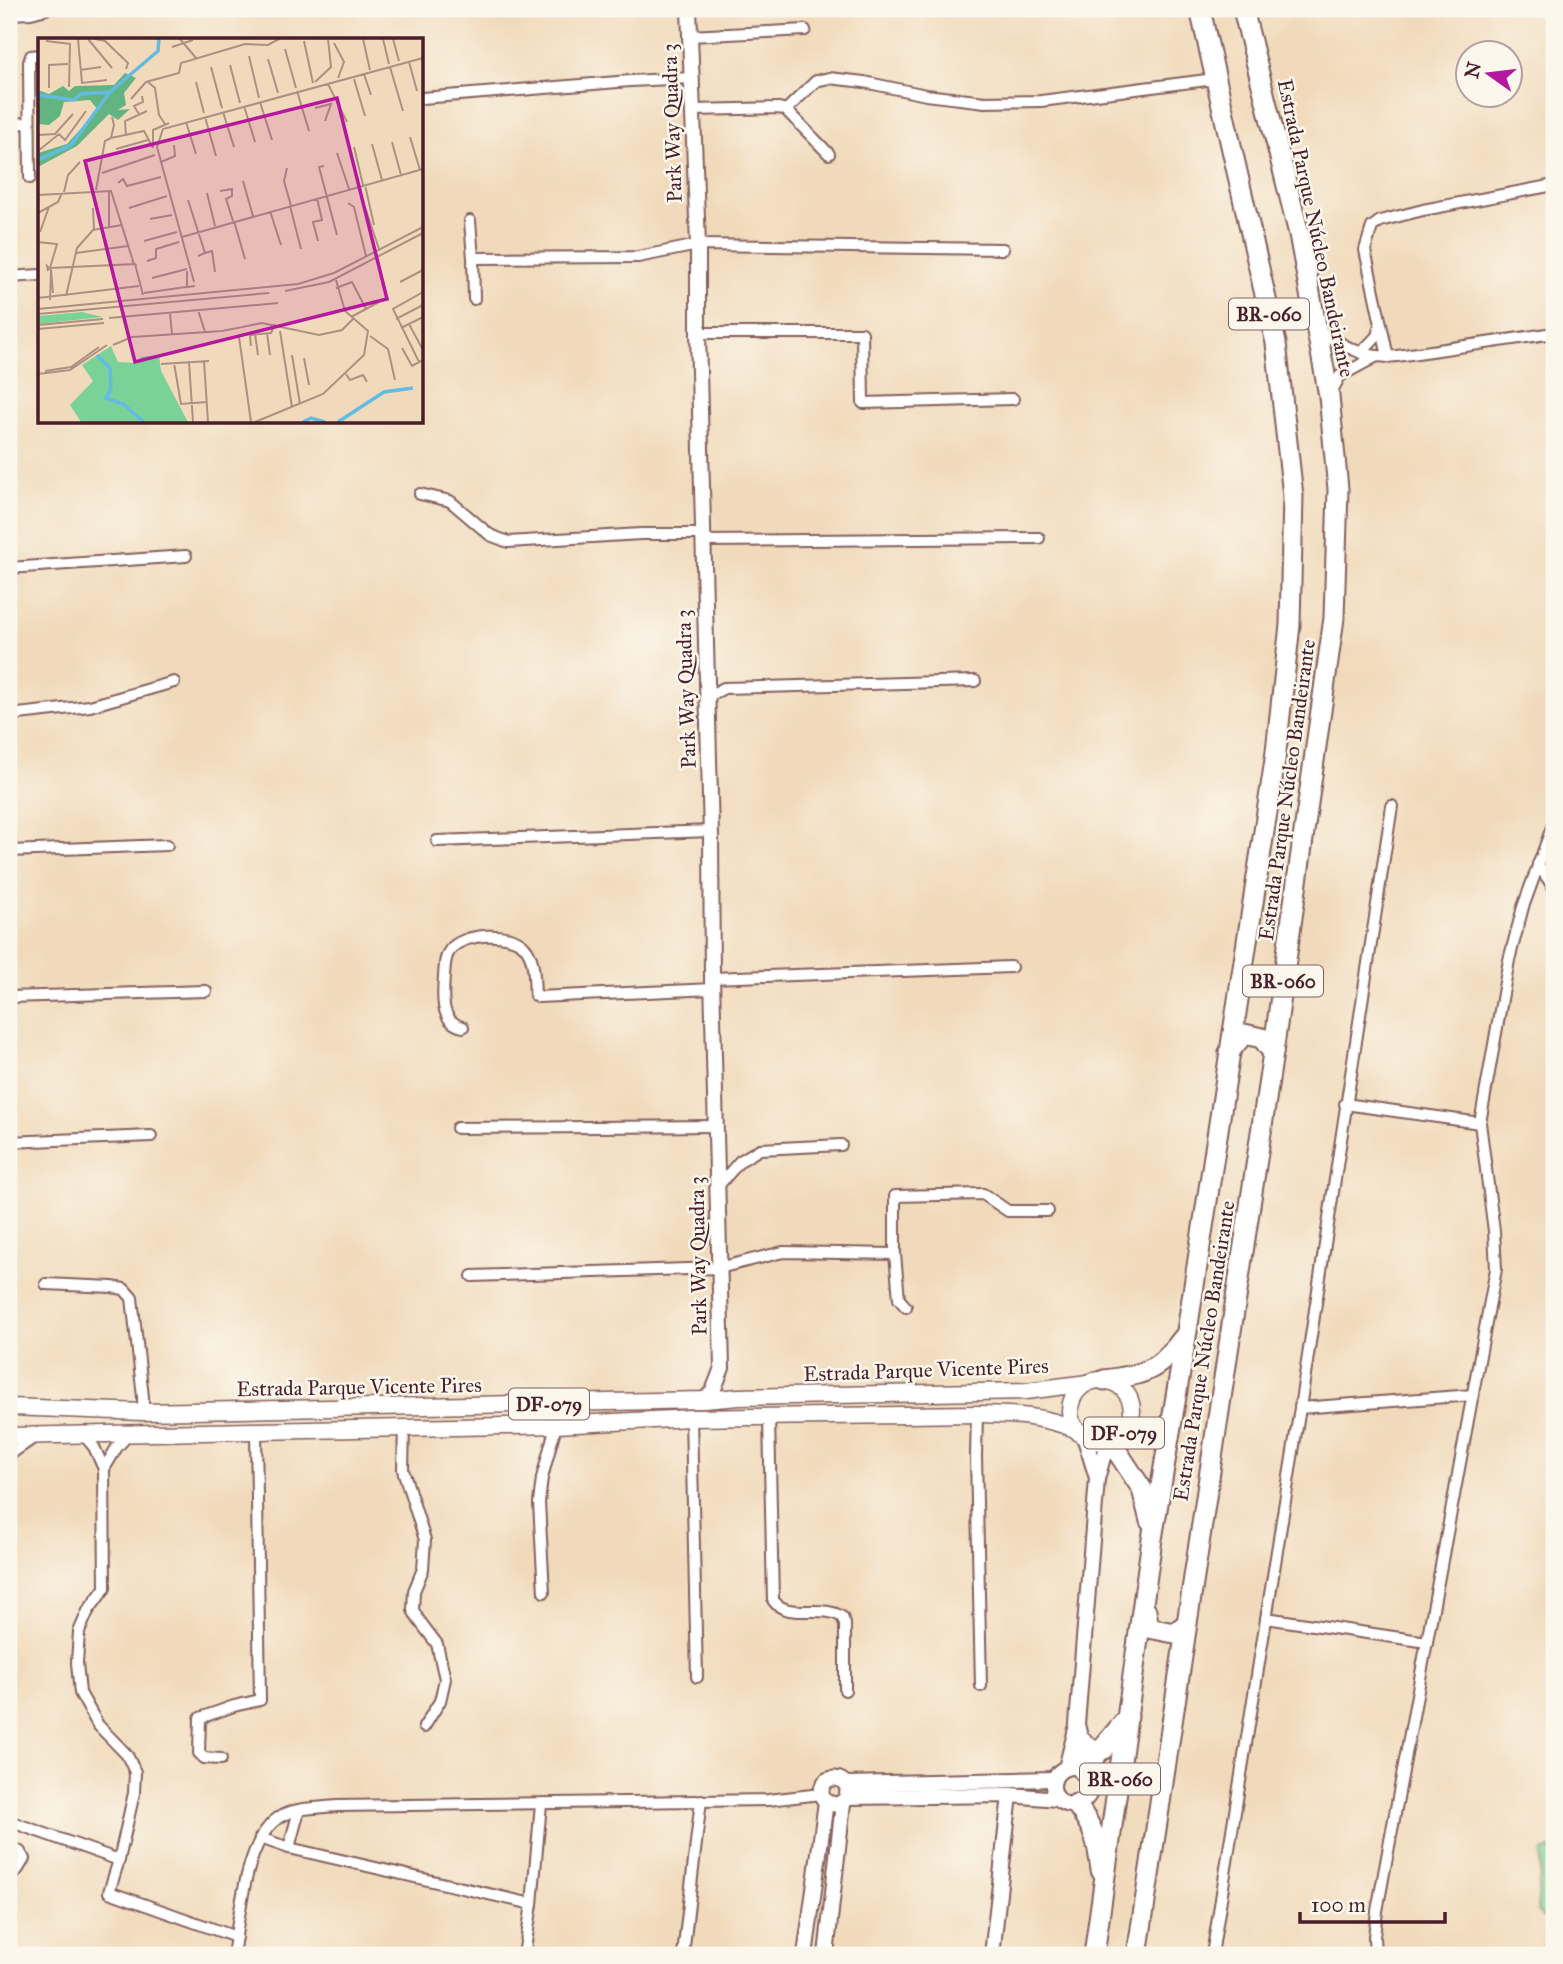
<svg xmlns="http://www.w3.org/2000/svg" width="1563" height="1964" font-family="'IM FELL Great Primer',serif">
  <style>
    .green { fill: #7ad298; stroke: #627862; stroke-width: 2 }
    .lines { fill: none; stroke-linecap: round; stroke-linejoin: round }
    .street-casing { stroke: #84605d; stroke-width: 14 }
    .secondary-casing { stroke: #84605d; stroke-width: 18 }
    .primary-casing { stroke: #84605d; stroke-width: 19 }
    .highway-casing { stroke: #84605d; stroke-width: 23 }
    .street { stroke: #fff; stroke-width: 10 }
    .secondary { stroke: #fff; stroke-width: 14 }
    .primary { stroke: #fff; stroke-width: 16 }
    .highway { stroke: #fff; stroke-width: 19 }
    .labels { text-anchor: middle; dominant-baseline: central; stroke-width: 5; stroke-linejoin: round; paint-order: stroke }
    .shield { fill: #fbf7ec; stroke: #7f6065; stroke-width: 2 }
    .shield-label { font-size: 19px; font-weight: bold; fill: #4a1f2b }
    .street-label { font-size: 21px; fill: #4a1f2b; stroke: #fbf7ec }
    .inset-river { fill: none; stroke: #64bbe1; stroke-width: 3.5 }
    .inset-road { fill: none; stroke: #ae8f81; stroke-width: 2 }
    .view { fill: #b5179e; fill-opacity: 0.15; stroke: #b5179e; stroke-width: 3.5 }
    .inset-edge { fill: none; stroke: #4a1f2b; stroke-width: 3.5 }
  </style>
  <rect width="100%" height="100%" fill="#fbf7ec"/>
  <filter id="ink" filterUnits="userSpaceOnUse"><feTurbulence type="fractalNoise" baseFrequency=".0143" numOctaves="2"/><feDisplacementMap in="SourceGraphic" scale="14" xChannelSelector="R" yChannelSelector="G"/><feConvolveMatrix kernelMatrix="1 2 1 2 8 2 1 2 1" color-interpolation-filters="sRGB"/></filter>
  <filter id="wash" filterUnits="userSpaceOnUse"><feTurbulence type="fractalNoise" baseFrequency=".00686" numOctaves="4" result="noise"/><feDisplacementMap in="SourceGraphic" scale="28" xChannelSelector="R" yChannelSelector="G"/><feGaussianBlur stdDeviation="1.57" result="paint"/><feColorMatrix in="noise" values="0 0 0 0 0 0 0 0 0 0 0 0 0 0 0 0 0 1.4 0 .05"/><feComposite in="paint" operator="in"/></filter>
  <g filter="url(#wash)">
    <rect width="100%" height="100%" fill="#f1dabb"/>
    <polygon class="green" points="1554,1848 1554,1929 1537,1911 1542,1852"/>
  </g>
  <g filter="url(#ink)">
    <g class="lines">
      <g class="street-casing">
        <g id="street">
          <polyline points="9,14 31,13 46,9"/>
          <polyline points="690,36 805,30"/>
          <polyline points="422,98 630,81 691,78"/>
          <polyline points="693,110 779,108 786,110 829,154"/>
          <polyline points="786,110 816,81 829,78 864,82 926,95 985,102 1041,101 1215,79"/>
          <polyline points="9,124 29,123"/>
          <polyline points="30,178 29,62 31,56 40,55"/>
          <polyline points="470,221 473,258 638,257 698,245 1003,249"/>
          <polyline points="473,258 474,299"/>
          <polyline points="9,277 40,275"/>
          <path d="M 1318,330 C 1344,346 1366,360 1397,356 L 1554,333"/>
          <polyline points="698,333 862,333 863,403 1013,399"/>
          <polyline points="1361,353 1377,336 1380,325"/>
          <polyline points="1388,357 1365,250 1372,227 1380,221 1423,210 1554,185"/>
          <polyline points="1331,393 1340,376 1375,357"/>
          <polyline points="420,494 450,501 490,535 508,542 641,534 703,534"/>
          <polyline points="703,541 1039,538"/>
          <polyline points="9,568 186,556"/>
          <polyline points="707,697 724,688 975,681"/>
          <polyline points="9,715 90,706 174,682"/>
          <polyline points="437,841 711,831"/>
          <polyline points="9,851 167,845"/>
          <polyline points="1538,864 1554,888"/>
          <polyline points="712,978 1011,967"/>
          <polyline points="9,997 206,991"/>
          <path d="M 463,1027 C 439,1022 443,995 444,976 C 445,967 444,958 450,950 C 462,933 512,930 525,947 C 535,958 534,980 535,995 L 538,997 L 713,989"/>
          <polyline points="1345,1104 1480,1123"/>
          <polyline points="457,1128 717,1126"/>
          <polyline points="9,1142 151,1136"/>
          <polyline points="718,1186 740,1161 760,1149 841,1145"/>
          <polyline points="895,1254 895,1196 983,1194 1008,1211 1048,1211"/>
          <polyline points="472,1276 719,1268 783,1252 895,1254 899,1299 906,1307"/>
          <polyline points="46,1284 112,1287 124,1289 132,1298 143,1397 143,1412"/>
          <polyline points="1300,1408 1473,1395"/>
          <polyline points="977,1414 976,1456 981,1686"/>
          <polyline points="691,1418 697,1677"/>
          <path d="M 769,1418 L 773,1600 C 787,1621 822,1603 842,1617 L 845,1624 L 845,1690"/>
          <polyline points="404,1427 403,1470 425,1540 423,1569 414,1591 413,1610 418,1619 437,1644 445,1679 440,1701 424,1727"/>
          <polyline points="83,1434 94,1447 104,1469 105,1588 88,1611 79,1632 77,1663 80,1693 98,1725 127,1755 135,1772 134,1793 119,1860"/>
          <polyline points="9,1455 35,1437"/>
          <polyline points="104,1469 117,1447 129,1434"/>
          <polyline points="544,1592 539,1503 542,1478 556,1425"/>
          <polyline points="1266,1618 1427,1642"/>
          <polyline points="221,1759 204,1758 199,1753 200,1718 234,1706 260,1700 256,1431"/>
          <polyline points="9,1821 119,1860 109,1892 236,1937"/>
          <polyline points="260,1838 289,1848 532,1904"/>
          <polyline points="9,1846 20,1852 24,1859 18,1869 9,1878"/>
          <polyline points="289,1848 299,1810"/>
          <path d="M 233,1955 C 240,1916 245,1834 283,1815 C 299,1807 320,1808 337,1806 L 768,1800 L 821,1794"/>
          <polyline points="524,1955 532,1904 541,1804"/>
          <polyline points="683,1955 701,1800"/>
          <polyline points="1212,1955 1300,1408 1392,806"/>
          <polyline points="1375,1955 1374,1937 1377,1911 1496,1269 1494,1231 1480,1123 1509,960 1523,907 1554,822"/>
        </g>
      </g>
      <g class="secondary-casing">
        <g id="secondary">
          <polyline points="689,9 698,245 698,333 711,836 712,978 722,1368 713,1391 704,1400"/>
          <polyline points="1084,1436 1097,1478"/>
          <circle cx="1072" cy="1786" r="19"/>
          <polyline points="1066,1768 1076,1729"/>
          <polyline points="1078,1768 1081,1741 1077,1724 1097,1479 1107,1443"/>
          <polyline points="846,1784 1054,1779"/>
          <polyline points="847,1797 1010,1795 1058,1799"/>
          <path d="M 805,1955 L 826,1802 C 819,1795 820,1787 827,1780 C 838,1776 845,1780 848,1790 L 845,1800 L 837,1805 L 826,1802"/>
          <polyline points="826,1955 843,1803"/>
          <polyline points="992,1955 1010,1795"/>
        </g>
      </g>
      <g class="primary-casing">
        <g id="primary">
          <circle cx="1101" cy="1411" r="31"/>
          <polyline points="9,1407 143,1412 704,1400 739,1397 1026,1391 1088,1383"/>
          <path d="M 9,1436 L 556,1425 L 691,1418 L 977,1414 C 1017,1415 1040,1415 1078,1430"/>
        </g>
      </g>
      <g class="highway-casing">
        <g id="highway">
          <polyline points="1229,1052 1244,1034 1262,1038 1273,1053"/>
          <path d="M 1104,1380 C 1143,1375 1159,1371 1183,1338"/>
          <polyline points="1111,1442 1142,1489 1150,1521"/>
          <polyline points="1146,1611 1149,1628 1174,1633 1186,1624"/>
          <polyline points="1081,1741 1091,1750 1104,1749"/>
          <polyline points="1083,1771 1128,1717"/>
          <path d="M 1076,1804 C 1095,1830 1097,1839 1101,1870"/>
          <polyline points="1094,1955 1152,1539 1187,1331 1275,760 1290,625 1293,496 1276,343 1200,9"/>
          <polyline points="1137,1955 1273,1053 1334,618 1338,489 1329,396 1299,234 1243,9"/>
        </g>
      </g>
      <use href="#street" class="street"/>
      <use href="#secondary" class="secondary"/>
      <use href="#primary" class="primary"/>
      <use href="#highway" class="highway"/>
    </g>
  </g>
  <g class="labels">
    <g class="shield">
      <rect x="1229" y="298.5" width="80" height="31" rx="5"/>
      <rect x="1243" y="965.5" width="80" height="31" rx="5"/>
      <rect x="509" y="1388.5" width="80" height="31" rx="5"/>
      <rect x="1084" y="1417.5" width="80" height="31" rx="5"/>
      <rect x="1080" y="1763.5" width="80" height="31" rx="5"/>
    </g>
    <g class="shield-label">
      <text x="1269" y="314">BR-060</text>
      <text x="1283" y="981">BR-060</text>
      <text x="549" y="1404">DF-079</text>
      <text x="1124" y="1433">DF-079</text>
      <text x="1120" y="1779">BR-060</text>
    </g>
    <g class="street-label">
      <text transform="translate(672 123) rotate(-92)">Park Way Quadra 3</text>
      <text transform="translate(1316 228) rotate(78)">Estrada Parque Núcleo Bandeirante</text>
      <text transform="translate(686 689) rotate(-92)">Park Way Quadra 3</text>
      <text transform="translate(1287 790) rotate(-82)">Estrada Parque Núcleo Bandeirante</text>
      <text transform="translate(698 1256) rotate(-91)">Park Way Quadra 3</text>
      <text transform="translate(1204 1351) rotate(-81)">Estrada Parque Núcleo Bandeirante</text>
      <text transform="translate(926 1370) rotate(-2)">Estrada Parque Vicente Pires</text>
      <text transform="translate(359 1387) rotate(-1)">Estrada Parque Vicente Pires</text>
    </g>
  </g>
  <g transform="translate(38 38)">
    <rect width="385" height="385" fill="#f1dabb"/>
    <path d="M 44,274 L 65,279 L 0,286 L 0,278 ZM 73,308 L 80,324 L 99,325 L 103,319 L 121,317 L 123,333 L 150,384 L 43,384 L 32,367 L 55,343 L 44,327 Z" fill="#7ad298"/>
    <path d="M 87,35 L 98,40 L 86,55 L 88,67 L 80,72 L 92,71 L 80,82 L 71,76 L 39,108 L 0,129 L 0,115 L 29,106 L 60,72 L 52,62 L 26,64 L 22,78 L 11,87 L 0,86 L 0,52 L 11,56 L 25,48 L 31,53 L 37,48 L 76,47 Z" fill="#63b480"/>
    <path class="inset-river" d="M 0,57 L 36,62 L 43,56 L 72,54M 0,122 L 33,107 L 72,54 L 120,13 L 121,1M 59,317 L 72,330 L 73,351 L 68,360 L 85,366 L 106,384M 265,384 L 273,380 L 287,384M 300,384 L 346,354 L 375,350"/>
    <path class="inset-road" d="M 40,1 L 44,45 L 69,42M 50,1 L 74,30M 57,1 L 67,3 L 90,25 L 88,31M 142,1 L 158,20M 325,1 L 332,32M 345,1 L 351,26M 355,1 L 361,23M 8,3 L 33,6M 266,3 L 275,45M 296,5 L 306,24 L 300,40M 134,9 L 155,2M 247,11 L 258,50M 211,18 L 221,60M 230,21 L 240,55M 371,24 L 379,53M 192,27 L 202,65M 173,29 L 184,70M 352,29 L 365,73M 42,32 L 63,29M 326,36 L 333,57M 316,41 L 327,78M 110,44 L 117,50 L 121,77 L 127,86M 158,44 L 166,75M 277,44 L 293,29 L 290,1M 290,46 L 309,84M 31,49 L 32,6M 11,50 L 11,27 L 30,26M 259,53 L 271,93M 93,61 L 108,44 L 141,35 L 143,25 L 207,6 L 230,7 L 241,1M 222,64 L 234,102M 206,68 L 217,104M 277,70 L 293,66 L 287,83M 185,74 L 196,109M 101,76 L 96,68 L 105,64 L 104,58M 167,79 L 178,118M 148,84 L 158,116M 0,97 L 17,96 L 35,76M 88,98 L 87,83 L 109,73M 372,99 L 382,132M 73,100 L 106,93 L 115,110M 354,104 L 363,137M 334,106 L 344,142M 316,109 L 325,147M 115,110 L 115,92 L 131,85M 78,111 L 110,102M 0,113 L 21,96 L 27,102 L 48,73M 299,115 L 311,151M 123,124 L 137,118 L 136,107M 286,128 L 281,129 L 299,197M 249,130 L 246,143 L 253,168M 64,135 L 117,117M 205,143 L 215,178M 80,145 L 85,141 L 89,148 L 123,139M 327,147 L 336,187M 58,152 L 67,103 L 73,100 L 76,87 L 74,79M 71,152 L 71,189M 182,153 L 194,151 L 194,158 L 188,161 L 195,183M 26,154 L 30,137 L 42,124M 169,155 L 177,188M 0,157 L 73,153 L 95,223M 279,160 L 284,182 L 275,184 L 280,203M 150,162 L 167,215 L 160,218M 310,165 L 316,169 L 328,218M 252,168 L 263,211M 55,170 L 56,191M 91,170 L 129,158M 328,172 L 341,211M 232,173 L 243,207M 0,175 L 20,164 L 24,155M 112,181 L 134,177M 196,183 L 207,221M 2,194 L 11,169M 144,199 L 385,131M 106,203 L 139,194M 0,204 L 19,206 L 12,230M 38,215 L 90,208M 167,215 L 174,213 L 177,234M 109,223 L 118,220 L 118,211 L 141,204M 97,226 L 105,257M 12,230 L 97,226 L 94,223M 13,232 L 15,255M 10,233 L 9,228 L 13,232 L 12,262M 149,233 L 149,249 L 157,248M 114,240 L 149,231M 156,244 L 119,109 L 125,91 L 385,20M 362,244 L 385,232M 298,250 L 314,244 L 328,271M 247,253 L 291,244 L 385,195M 106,255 L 148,249M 28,258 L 39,210 L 55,192 L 84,187M 0,260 L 101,248M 0,271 L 260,246 L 296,235 L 385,189M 160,272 L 167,294M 132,275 L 134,296M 0,276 L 231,255M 313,279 L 341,264M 71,280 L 240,265M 358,281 L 385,267M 371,286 L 385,312M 0,287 L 65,281M 363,290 L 385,279M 0,291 L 66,285M 242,293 L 254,369M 229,295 L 232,317M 217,296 L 220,317M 332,298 L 350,311 L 357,342M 201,299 L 213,384M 75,307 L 94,299 L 184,293 L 224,285 L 281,297 L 304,292 L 315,281M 213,308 L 212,297 L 233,295 L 237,286M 364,310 L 374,328 L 385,322M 254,317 L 262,366M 266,320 L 271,347M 166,323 L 170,384M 151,324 L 155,384M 381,324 L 355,271 L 385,254M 136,325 L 143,366 L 169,364M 123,326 L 171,323M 7,333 L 33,329 L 61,309M 0,336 L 32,332 L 69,307M 308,336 L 312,342 L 325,337 L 329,344M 217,384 L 285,356 L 326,317 L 330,293 L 307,273 L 298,242"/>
    <path class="view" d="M 299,60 L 349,261 L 97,324 L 47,123 Z"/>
    <rect width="385" height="385" class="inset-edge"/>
  </g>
  <rect width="1563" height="1964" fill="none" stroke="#fbf7ec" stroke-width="35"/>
  <g transform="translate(1489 74) rotate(284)"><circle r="33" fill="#fbf7ec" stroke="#b4a19f" stroke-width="2"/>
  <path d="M0-5L12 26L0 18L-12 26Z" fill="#b5179e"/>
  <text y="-10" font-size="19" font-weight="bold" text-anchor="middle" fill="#4a1f2b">N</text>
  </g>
  <path d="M1300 1912v10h145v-10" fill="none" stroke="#4a1f2b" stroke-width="3.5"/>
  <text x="1311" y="1912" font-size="21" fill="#4a1f2b" stroke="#fbf7ec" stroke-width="5" paint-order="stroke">100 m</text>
</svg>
